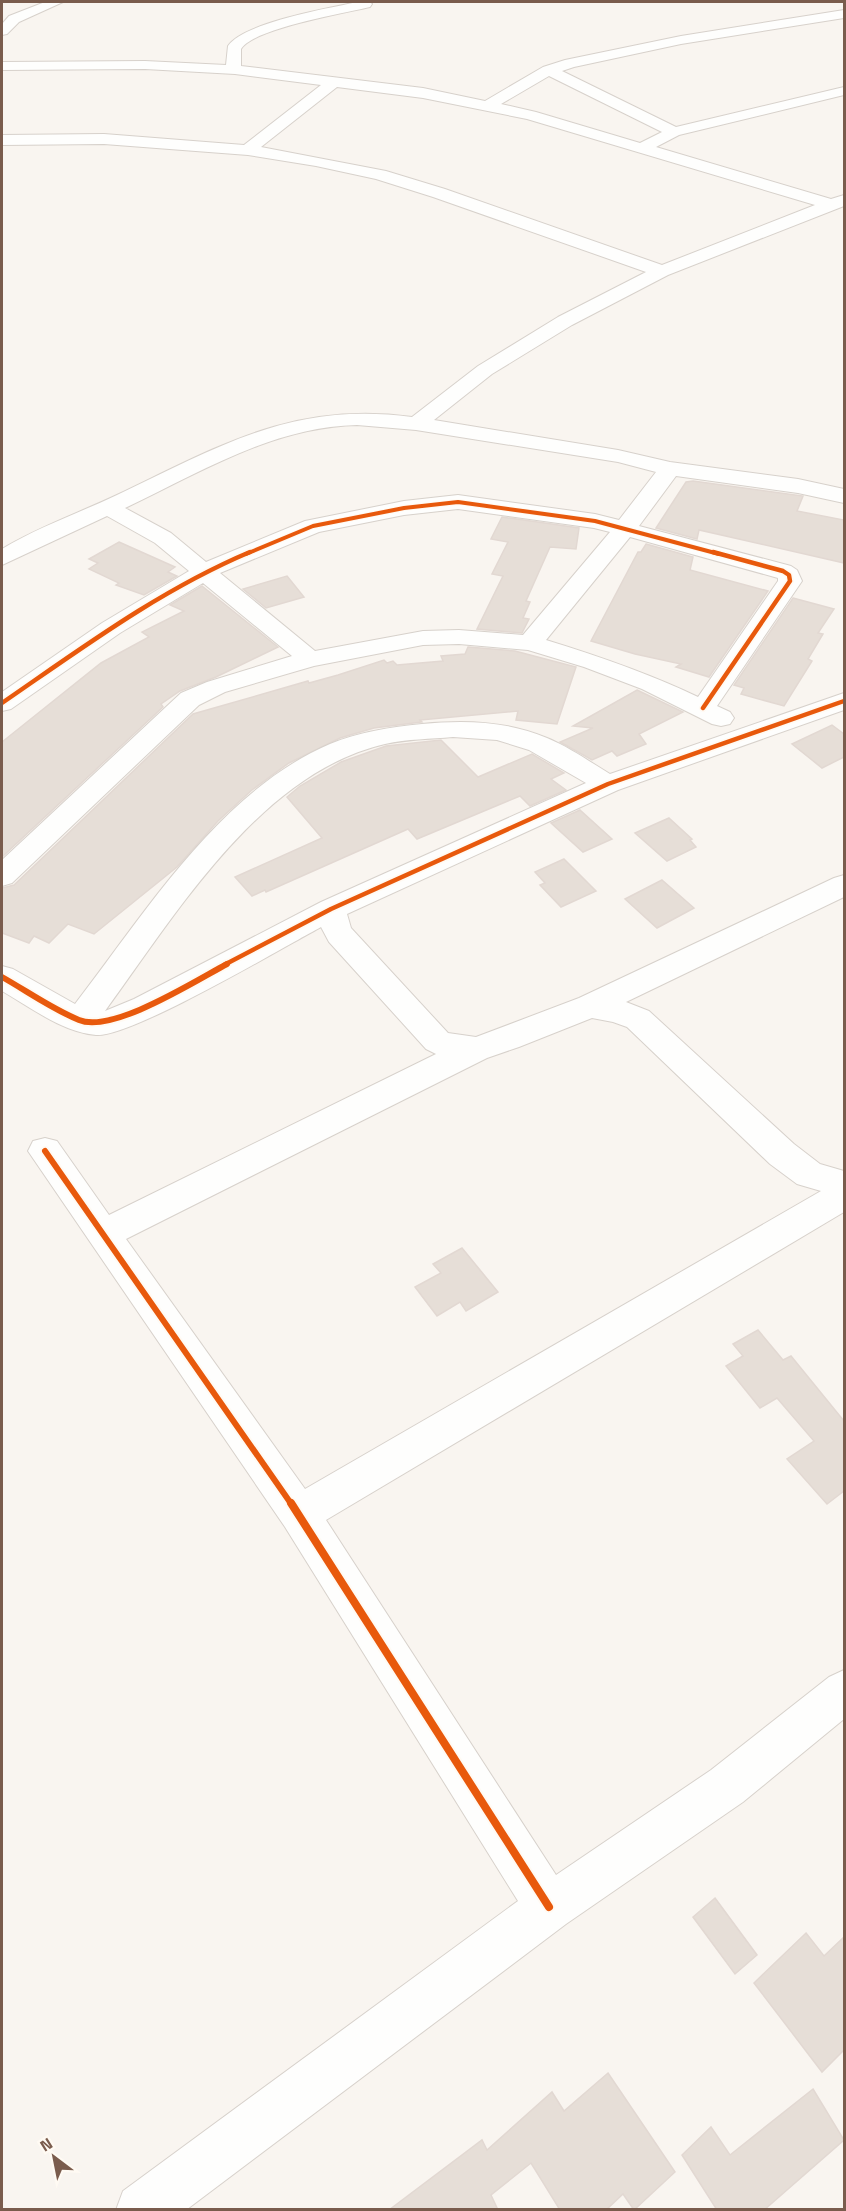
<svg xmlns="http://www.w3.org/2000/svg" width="846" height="2211" font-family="'Titillium Web',sans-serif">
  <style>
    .building { fill: #e6ded7; stroke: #e2d8d2; stroke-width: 1.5 }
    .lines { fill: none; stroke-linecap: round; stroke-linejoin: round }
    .minor-casing { stroke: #d7d1cb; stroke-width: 2 }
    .minor { fill: #fefefd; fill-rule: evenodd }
    .cycleway-far3-casing { stroke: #fffaf3; stroke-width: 6 }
    .cycleway-far2-casing { stroke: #fffaf3; stroke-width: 8 }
    .cycleway-far1-casing { stroke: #fffaf3; stroke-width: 10 }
    .cycleway-casing { stroke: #fffaf3; stroke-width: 12 }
    .cycleway-far3 { stroke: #e8590c; stroke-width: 4 }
    .cycleway-far2 { stroke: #e8590c; stroke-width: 4.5 }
    .cycleway-far1 { stroke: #e8590c; stroke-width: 6 }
    .cycleway { stroke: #e8590c; stroke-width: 8 }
  </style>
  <rect width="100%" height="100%" fill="#f9f5f0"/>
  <g class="building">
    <polygon points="693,481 803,496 797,511 844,520 844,563 699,530 697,539 656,528 686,482"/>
    <polygon points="502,517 579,528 576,549 550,547 526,601 530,602 523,618 529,619 522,633 477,629 503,576 492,574 508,542 491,539"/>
    <polygon points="119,542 175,567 168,572 177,576 144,595 116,585 119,583 89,569 98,563 89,559"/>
    <polygon points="646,544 693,557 690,570 768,591 709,677 676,667 681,664 635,654 591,641 638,552 641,552"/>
    <polygon points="287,576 304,597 266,608 243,589"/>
    <polygon points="202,586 278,647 216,677 180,691 161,704 163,707 2,857 2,742 101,663 149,637 142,632 184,611 170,605"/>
    <polygon points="793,598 834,609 818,633 823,634 808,659 812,661 784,706 741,694 744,688 734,685"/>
    <polygon points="468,647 515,651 576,667 557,724 516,720 518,711 420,720 422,722 374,728 340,738 289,763 252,790 218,821 177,867 94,934 68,924 49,943 34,936 29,943 2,933 2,888 14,885 193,714 308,681 309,683 338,675 384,660 387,663 393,661 397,665 443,661 441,656 465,654"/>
    <polygon points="637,690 683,712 639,734 646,744 617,756 612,751 592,760 560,742 593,728 573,726"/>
    <polygon points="832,725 844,734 844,757 822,768 792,744"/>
    <polygon points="441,740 478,777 532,754 564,773 551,779 566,790 530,806 520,796 417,839 408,829 266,892 265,890 252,896 235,877 322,838 287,797 300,786 341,762 386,746"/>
    <polygon points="580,810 612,839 583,852 551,823"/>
    <polygon points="669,818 692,839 690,840 696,847 667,861 635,833"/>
    <polygon points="564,859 596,891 561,907 540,885 545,883 535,872"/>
    <polygon points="662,880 694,908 657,928 625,899"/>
    <polygon points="462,1248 498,1292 466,1311 460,1302 437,1316 415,1287 441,1273 433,1264"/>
    <polygon points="758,1330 783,1360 791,1356 844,1421 844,1491 827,1504 787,1459 814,1441 777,1398 760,1408 726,1366 743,1356 733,1344"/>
    <polygon points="715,1898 757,1955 735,1974 693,1917"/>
    <polygon points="806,1933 824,1956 844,1937 844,2050 822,2072 754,1983"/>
    <polygon points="608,2073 675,2172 634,2210 623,2194 606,2210 560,2210 531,2163 491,2195 498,2210 389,2210 482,2140 487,2150 552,2092 564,2111"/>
    <polygon points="813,2089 844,2140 764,2210 717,2210 682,2155 711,2127 730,2155"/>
  </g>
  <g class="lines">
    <g class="minor-casing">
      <g id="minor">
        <polygon points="45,2 63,2 19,22 7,34 2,35 2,24 9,16"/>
        <path d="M 358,2 L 370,2 L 372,4 L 370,7 C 345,13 252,29 241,49 L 241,66 L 423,88 L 485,101 L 543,67 L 565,60 L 681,36 L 844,10 L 844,18 L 681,44 L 574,67 L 562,71 L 676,127 L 844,87 L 844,95 L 679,135 L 656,147 L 831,199 L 844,195 L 844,206 L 668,275 L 572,325 L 492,374 L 434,420 L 618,450 L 670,462 L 798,479 L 844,489 L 844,503 L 798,493 L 676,476 L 639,526 L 791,566 L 797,570 L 802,581 L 717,706 L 730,712 L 734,718 L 730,724 L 721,726 L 712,724 L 642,689 L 584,667 L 528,650 L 459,644 L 423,645 L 314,666 L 225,692 L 199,705 L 12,883 L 2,886 L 2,860 L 181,693 L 207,682 L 292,656 L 203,583 L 120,633 L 11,709 L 2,711 L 2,692 L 102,623 L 189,571 L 155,543 L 107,516 L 2,565 L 2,549 C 38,527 79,513 117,495 C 220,446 293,401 412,417 L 478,366 L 558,317 L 646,272 L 433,197 L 376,179 L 316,166 L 248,155 L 104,144 L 2,145 L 2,135 L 104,134 L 244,145 L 321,85 L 235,74 L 145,69 L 2,70 L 2,62 L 145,61 L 226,65 L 228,46 C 243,23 329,8 358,2 ZM 549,76 L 662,132 L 640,143 L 536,112 L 501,104 ZM 337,87 L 423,98 L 527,119 L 815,205 L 662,265 L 445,189 L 386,171 L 261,147 ZM 357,425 L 416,430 L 618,462 L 656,472 L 619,520 L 595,514 L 458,495 L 404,501 L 305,521 L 206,562 L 171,533 L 125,508 C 199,473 272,427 357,425 ZM 458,509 L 594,528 L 610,532 L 523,635 L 459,630 L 423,631 L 315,651 L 220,573 L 319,532 L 404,515 ZM 630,537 L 778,578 L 778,581 L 698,697 C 648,673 598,656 546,640 Z"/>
        <path d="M 844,693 L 844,710 L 618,790 L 347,914 L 351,928 L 448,1033 L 476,1037 L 579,998 L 834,878 L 844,875 L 844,897 L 626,1002 L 649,1011 L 794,1144 L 820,1164 L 844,1171 L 844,1212 L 326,1520 L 556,1875 L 711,1770 L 829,1677 L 844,1670 L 844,1719 L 743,1802 L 566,1924 L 186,2210 L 116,2210 L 123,2191 L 518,1901 L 285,1527 L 28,1151 L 33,1141 L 45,1138 L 57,1141 L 109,1215 L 436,1054 L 426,1049 L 329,942 L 321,927 C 282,948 130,1038 96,1035 C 62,1032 30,1007 2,991 L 2,966 L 13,969 L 75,1004 C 146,912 220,791 330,744 C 359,732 390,727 422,724 C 465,720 507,721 547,738 C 569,747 590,762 610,774 ZM 453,737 L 497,740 L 529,750 L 586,783 L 321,902 L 134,999 L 105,1011 C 176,914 260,773 385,744 C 407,739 431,739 453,737 ZM 592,1018 L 613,1022 L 627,1027 L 770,1164 L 797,1184 L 821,1191 L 305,1489 L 126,1239 L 487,1058 L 519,1047 Z"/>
      </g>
    </g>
    <use href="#minor" class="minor"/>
    <g class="cycleway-far3-casing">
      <polyline id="cycleway-far3" points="246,554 313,526 404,508 458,502 595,521 719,554"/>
    </g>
    <g class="cycleway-far2-casing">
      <g id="cycleway-far2">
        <path d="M 2,703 C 82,648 160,590 250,552"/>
        <polyline points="703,708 790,581 789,575 783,571 713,552"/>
        <polyline points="224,965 331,909 608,784 844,701"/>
      </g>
    </g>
    <g class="cycleway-far1-casing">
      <g id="cycleway-far1">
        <path d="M 2,977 C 27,991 52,1009 79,1020 C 112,1034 195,981 227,964"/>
        <polyline points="45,1151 292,1505"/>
      </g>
    </g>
    <g class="cycleway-casing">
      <polyline id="cycleway" points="291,1503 549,1907"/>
    </g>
    <use href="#cycleway-far3" class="cycleway-far3"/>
    <use href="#cycleway-far2" class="cycleway-far2"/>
    <use href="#cycleway-far1" class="cycleway-far1"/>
    <use href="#cycleway" class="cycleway"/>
  </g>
  <rect width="846" height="2211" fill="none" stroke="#7a5c4d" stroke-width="6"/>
  <g transform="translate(54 2157) rotate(328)" stroke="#fffaf3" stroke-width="4.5" paint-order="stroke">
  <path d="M0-4.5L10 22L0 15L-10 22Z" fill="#7a5c4d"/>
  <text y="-9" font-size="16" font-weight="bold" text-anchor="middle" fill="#7a5c4d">N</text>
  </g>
</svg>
